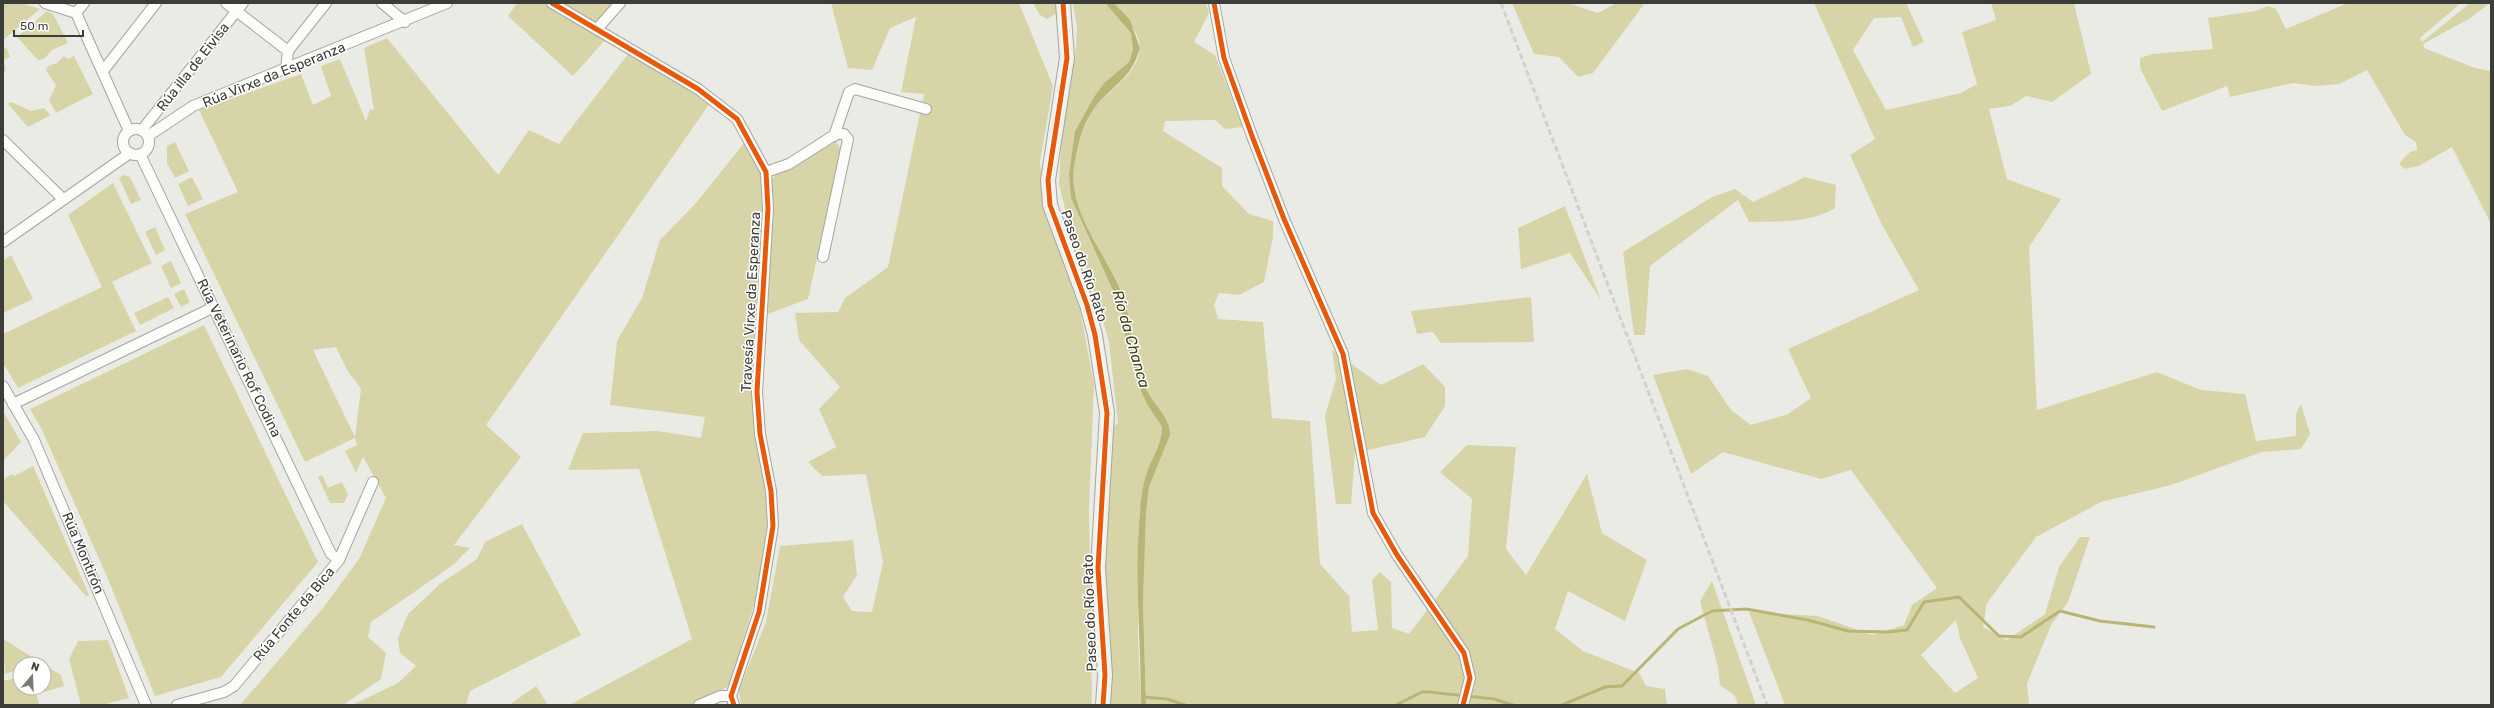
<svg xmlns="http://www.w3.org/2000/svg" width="2494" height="708" font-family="Rubik,sans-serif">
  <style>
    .green { fill: #d7d5a8; fill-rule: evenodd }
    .water { fill: #b8b576 }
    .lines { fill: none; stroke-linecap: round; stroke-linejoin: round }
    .stream { stroke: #b8b576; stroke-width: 3 }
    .street-casing { stroke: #a5a5a2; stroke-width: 12 }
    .secondary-casing { stroke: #a5a5a2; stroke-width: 16 }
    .street { stroke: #fcfcfb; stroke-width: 10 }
    .secondary { stroke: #f1f1ec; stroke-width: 14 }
    .rail { stroke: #d1d1d0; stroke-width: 3; stroke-dasharray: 6 3; stroke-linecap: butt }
    .cycleway-casing { stroke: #fffffe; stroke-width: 8 }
    .cycleway { stroke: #e8590c; stroke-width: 5 }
    .labels { text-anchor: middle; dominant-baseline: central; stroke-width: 3; stroke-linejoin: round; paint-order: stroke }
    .street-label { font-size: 14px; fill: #3c3c39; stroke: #fffffe }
    .water-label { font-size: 15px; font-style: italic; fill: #42411b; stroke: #fffffe }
  </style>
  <rect width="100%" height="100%" fill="#ebebe6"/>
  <g class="green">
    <polygon points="3,3 21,3 40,9 3,40"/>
    <polygon points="517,3 548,3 606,39 573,76 508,16"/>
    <polygon points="561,3 614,3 595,24"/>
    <polygon points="831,3 1019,3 1053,86 1040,162 1045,212 1080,309 1094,385 1089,507 1092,705 741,705 739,690 766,622 780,546 853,540 857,575 843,597 852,611 872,612 883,562 866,474 822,476 808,462 836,447 819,409 840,387 799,340 795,313 838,312 845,298 888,267 924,94 901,92 916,17 890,28 872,70 848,68"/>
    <polygon points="1033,3 1055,3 1057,13 1047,19 1040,15"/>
    <polygon points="1073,3 1105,3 1131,33 1133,50 1129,62 1104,83 1094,97 1075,131 1069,174 1071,198 1120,306 1127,347 1140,388 1162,427 1161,442 1140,509 1138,534 1138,638 1141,705 1109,705 1104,553 1112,428 1118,423 1109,342 1092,283 1068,221 1059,184 1063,114 1075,58 1077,29"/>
    <path d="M 1114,3 L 1206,3 L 1209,13 L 1194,42 L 1215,55 L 1243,127 L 1225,129 L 1215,120 L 1165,121 L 1163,131 L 1222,168 L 1222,186 L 1249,214 L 1273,221 L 1273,237 L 1264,282 L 1239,295 L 1219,293 L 1214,305 L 1218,319 L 1263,322 L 1272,418 L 1310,421 L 1320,564 L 1349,596 L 1352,632 L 1378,630 L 1372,580 L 1380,572 L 1391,582 L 1392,628 L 1409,634 L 1468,556 L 1472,499 L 1440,472 L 1467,445 L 1516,447 L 1506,549 L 1526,575 L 1587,474 L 1602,533 L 1647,560 L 1625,621 L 1568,591 L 1555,629 L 1583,651 L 1639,673 L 1646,686 L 1665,689 L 1667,705 L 1146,705 L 1143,603 L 1146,513 L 1149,487 L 1170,435 C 1166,426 1164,417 1159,409 C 1154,400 1147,394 1144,384 C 1139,370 1134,354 1132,340 C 1129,326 1129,312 1124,298 C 1109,256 1068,215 1074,167 C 1077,148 1082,127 1093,110 C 1107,90 1137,76 1140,49 C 1141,32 1123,16 1114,3 Z"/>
    <polygon points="1512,3 1568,3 1598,13 1616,3 1645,3 1593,73 1578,77 1559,57 1534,54"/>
    <path d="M 1814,3 L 1906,3 L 1924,42 L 1913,47 L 1901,17 L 1874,18 L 1853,50 L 1886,110 L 1961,93 L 1977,84 L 1962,32 L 1996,20 L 1991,3 L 2074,3 L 2091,74 L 2052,102 L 2026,96 L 2010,106 L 1989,109 L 2007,179 L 2061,199 L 2029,247 L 2037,410 L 2157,372 L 2201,390 L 2245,394 L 2256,441 L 2296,436 L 2296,414 L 2301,404 L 2310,434 L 2301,449 L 2262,452 L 2171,485 L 2101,502 L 2036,537 L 1987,603 L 1983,627 L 2007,640 L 2045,614 L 2059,567 L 2080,537 L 2090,537 L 2068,602 L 2051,625 L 2027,684 L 2029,705 L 1785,705 L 1749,612 L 1818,616 L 1872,635 L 1904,625 L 1912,605 L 1937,588 L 1851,470 L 1821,479 L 1723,452 L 1691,474 L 1653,375 L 1687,369 L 1708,376 L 1731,410 L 1751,425 L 1788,414 L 1811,398 L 1788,349 L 1919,290 L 1881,223 L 1850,155 L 1875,139 ZM 1956,620 L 1960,638 L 1978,678 L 1955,693 L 1921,655 Z"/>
    <polygon points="2348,3 2461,3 2420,38 2422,42 2470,3 2490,3 2469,19 2423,44 2424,48 2475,68 2491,71 2491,224 2452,147 2419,166 2404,169 2399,163 2410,152 2417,150 2416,142 2405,135 2367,70 2339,84 2316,86 2293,83 2230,97 2227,86 2162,111 2140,68 2140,58 2152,54 2213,49 2208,18 2255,11 2268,6 2276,9 2286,29"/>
    <polygon points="47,11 53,14 68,43 52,50 44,59 38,60 17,37"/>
    <path d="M 387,38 L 498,175 L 529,130 L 559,144 L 628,54 L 710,103 L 486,425 L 521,457 L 454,545 L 470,548 L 453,565 L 371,622 L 368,637 L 386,653 L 381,679 L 343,705 L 240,705 L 323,608 L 359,559 L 386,498 L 363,457 L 356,473 L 345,451 L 357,445 L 355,438 L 305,462 L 185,214 L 238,192 L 199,110 L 301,74 L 313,105 L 331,96 L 321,66 L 340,59 L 366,121 L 370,109 L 374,110 L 364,48 ZM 336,347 L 347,370 L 361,389 L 355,437 L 313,350 Z"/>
    <polygon points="6,47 10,57 3,60 6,70 3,74 3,50"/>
    <polygon points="64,56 68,59 74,56 93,94 56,113 49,100 56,85 46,70 48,66 57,63"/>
    <polygon points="11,102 31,111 44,108 51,115 28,127 8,104"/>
    <polygon points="175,142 189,171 175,178 167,163 167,146"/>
    <polygon points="828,142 836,142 841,150 808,299 765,315 772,218 771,180 779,171"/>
    <polygon points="744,143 768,185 758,265 751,390 756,442 770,513 766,565 729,686 695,705 569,705 692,639 639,469 568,470 583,433 658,431 701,438 705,417 610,405 617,341 642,298 660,240 696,203"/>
    <polygon points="123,175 130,177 141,200 131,204 119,178"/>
    <polygon points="192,177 203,199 188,206 178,184"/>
    <path d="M 1805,177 L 1836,185 L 1835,208 C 1808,224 1778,221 1749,222 L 1738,200 L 1650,266 L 1645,335 L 1634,335 L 1623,252 L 1712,197 L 1735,189 L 1753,202 Z"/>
    <polygon points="113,183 152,263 112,282 136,331 18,388 3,363 3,334 102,287 68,215"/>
    <polygon points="1565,206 1601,300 1570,253 1521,269 1518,228"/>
    <polygon points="155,227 165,250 156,255 145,232"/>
    <polygon points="11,255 33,299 3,313 3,261"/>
    <polygon points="171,261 181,283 171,288 161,266"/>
    <polygon points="184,289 190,302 181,307 174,294"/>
    <polygon points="168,297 174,308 140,325 134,313"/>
    <polygon points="1531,297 1534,342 1441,343 1433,332 1417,334 1411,311"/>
    <polygon points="204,325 318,562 221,677 155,696 108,579 42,430 30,409"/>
    <polygon points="1332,350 1381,385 1423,364 1445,387 1445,406 1425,437 1355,453 1351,504 1336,504 1325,416 1336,379"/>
    <polygon points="3,411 21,442 3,461"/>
    <polygon points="33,466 89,595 86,596 3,501 3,480 12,474 14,476"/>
    <polygon points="322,475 328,488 342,482 348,494 344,503 330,503 318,477"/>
    <polygon points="522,524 581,635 470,691 466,705 352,705 398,683 416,666 400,653 398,638 408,614 441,583 477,559 485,542"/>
    <polygon points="1712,581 1756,705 1738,705 1735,696 1720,685 1718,667 1700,601"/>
    <polygon points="3,640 5,640 43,664 20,664 20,669 5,674"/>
    <polygon points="108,640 129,698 102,705 81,705 69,659 78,641"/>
    <polygon points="44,665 61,675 64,686 44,692"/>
    <polygon points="20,677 20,688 35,688 39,705 3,705 3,681"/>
    <polygon points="536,686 548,705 509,705"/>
  </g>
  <path class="water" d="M 1105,3 L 1114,3 L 1130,20 L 1140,48 C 1131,81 1111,85 1093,110 C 1082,126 1077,147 1074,167 C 1068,215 1109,256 1124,299 C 1129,312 1129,326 1132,340 C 1134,354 1139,371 1144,384 C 1150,402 1170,415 1170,435 L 1149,487 L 1146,513 L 1143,603 L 1146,705 L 1141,705 C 1141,640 1134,575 1140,511 C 1141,498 1143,484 1147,472 C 1153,456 1162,444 1162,427 L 1147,404 L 1140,388 L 1127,347 L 1120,306 L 1071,198 L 1069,174 L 1075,131 L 1094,97 L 1104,83 L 1129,62 L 1133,50 L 1131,33 Z"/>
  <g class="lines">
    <g class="stream">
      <polyline points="1143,697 1167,699 1185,705"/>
      <polyline points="1396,705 1422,692 1429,692 1494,699 1513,705"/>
      <polyline points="1562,705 1605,687 1622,686 1678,629 1712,611 1746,609 1808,620 1848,631 1887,632 1907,630 1924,602 1959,597 1999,636 2021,637 2060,611 2100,621 2154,627"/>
    </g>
    <g class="street-casing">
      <g id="street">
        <polyline points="45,3 76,13 129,131"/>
        <polyline points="226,3 288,51 286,69"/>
        <polyline points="382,3 405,22"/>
        <polyline points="552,3 698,89 737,119 766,172 768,209 757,392 760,434 771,491 773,526 759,612 731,696 734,705"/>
        <polyline points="1214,3 1224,58 1252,136 1284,219 1343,354 1373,513 1397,555 1464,653 1470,678 1463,705"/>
        <polyline points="76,13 84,3"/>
        <polyline points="597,29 620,3"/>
        <polyline points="288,51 326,3"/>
        <polyline points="103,71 156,3"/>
        <circle cx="136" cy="142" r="13"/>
        <polyline points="142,130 243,3"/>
        <polyline points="148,136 193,106 447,3"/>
        <polyline points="834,136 849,92 855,89 926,109"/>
        <polyline points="3,140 63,199"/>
        <polyline points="140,154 331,554 339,560"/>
        <polyline points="766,172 789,164 836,134 844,134 848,139 823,257"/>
        <polyline points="3,242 130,153"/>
        <polyline points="3,386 34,440 146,705"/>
        <polyline points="13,404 214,307"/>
        <polyline points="177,705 224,692 234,686 339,560 373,482"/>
        <polyline points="699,705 720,696 731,696"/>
      </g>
    </g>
    <g class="secondary-casing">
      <polyline id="secondary" points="1063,3 1067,58 1048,180 1050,205 1087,305 1095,335 1107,413 1098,568 1105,675 1103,705"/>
    </g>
    <use href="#street" class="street"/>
    <use href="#secondary" class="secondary"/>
    <polyline class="rail" points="1501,3 1767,705"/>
    <g class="cycleway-casing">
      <g id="cycleway">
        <polyline points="552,3 698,89 737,119 766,172 768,209 757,392 760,434 771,491 773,526 759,612 731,696 734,705"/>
        <polyline points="1063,3 1067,58 1048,180 1050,205 1087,305 1095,335 1107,413 1098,568 1105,675 1103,705"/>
        <polyline points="1214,3 1224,58 1252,136 1284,219 1343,354 1373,513 1397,555 1464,653 1470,678 1463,705"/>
      </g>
    </g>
    <use href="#cycleway" class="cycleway"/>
  </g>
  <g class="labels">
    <g class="street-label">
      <text transform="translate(193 67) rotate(-52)">Rúa illa de Eivisa</text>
      <text transform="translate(274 75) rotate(-22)">Rúa Virxe da Esperanza</text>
      <text transform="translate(1084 266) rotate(71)">Paseo do Río Rato</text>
      <text transform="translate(751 302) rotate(-87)">Travesía Virxe da Esperanza</text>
      <text transform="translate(239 358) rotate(64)">Rúa Veterinario Rof Codina</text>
      <text transform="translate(83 553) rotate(67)">Rúa Montirón</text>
      <text transform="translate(1090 613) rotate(-92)">Paseo do Río Rato</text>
      <text transform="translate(294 614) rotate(-50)">Rúa Fonte da Bica</text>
    </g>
    <g class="water-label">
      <text transform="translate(1131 339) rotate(74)">Río da Chanca</text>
    </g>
  </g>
  <rect width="2494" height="708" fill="none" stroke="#3c3c39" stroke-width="8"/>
  <g transform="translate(32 676) rotate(19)"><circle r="19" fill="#fffffe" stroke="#b1b1af"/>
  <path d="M0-3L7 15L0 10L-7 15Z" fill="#797976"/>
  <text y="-6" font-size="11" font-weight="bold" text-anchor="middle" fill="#3c3c39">N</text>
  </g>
  <path d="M14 30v6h69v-6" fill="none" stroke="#3c3c39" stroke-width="2"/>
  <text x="20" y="30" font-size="12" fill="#3c3c39" stroke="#fffffe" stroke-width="3" paint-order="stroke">50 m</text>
</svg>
